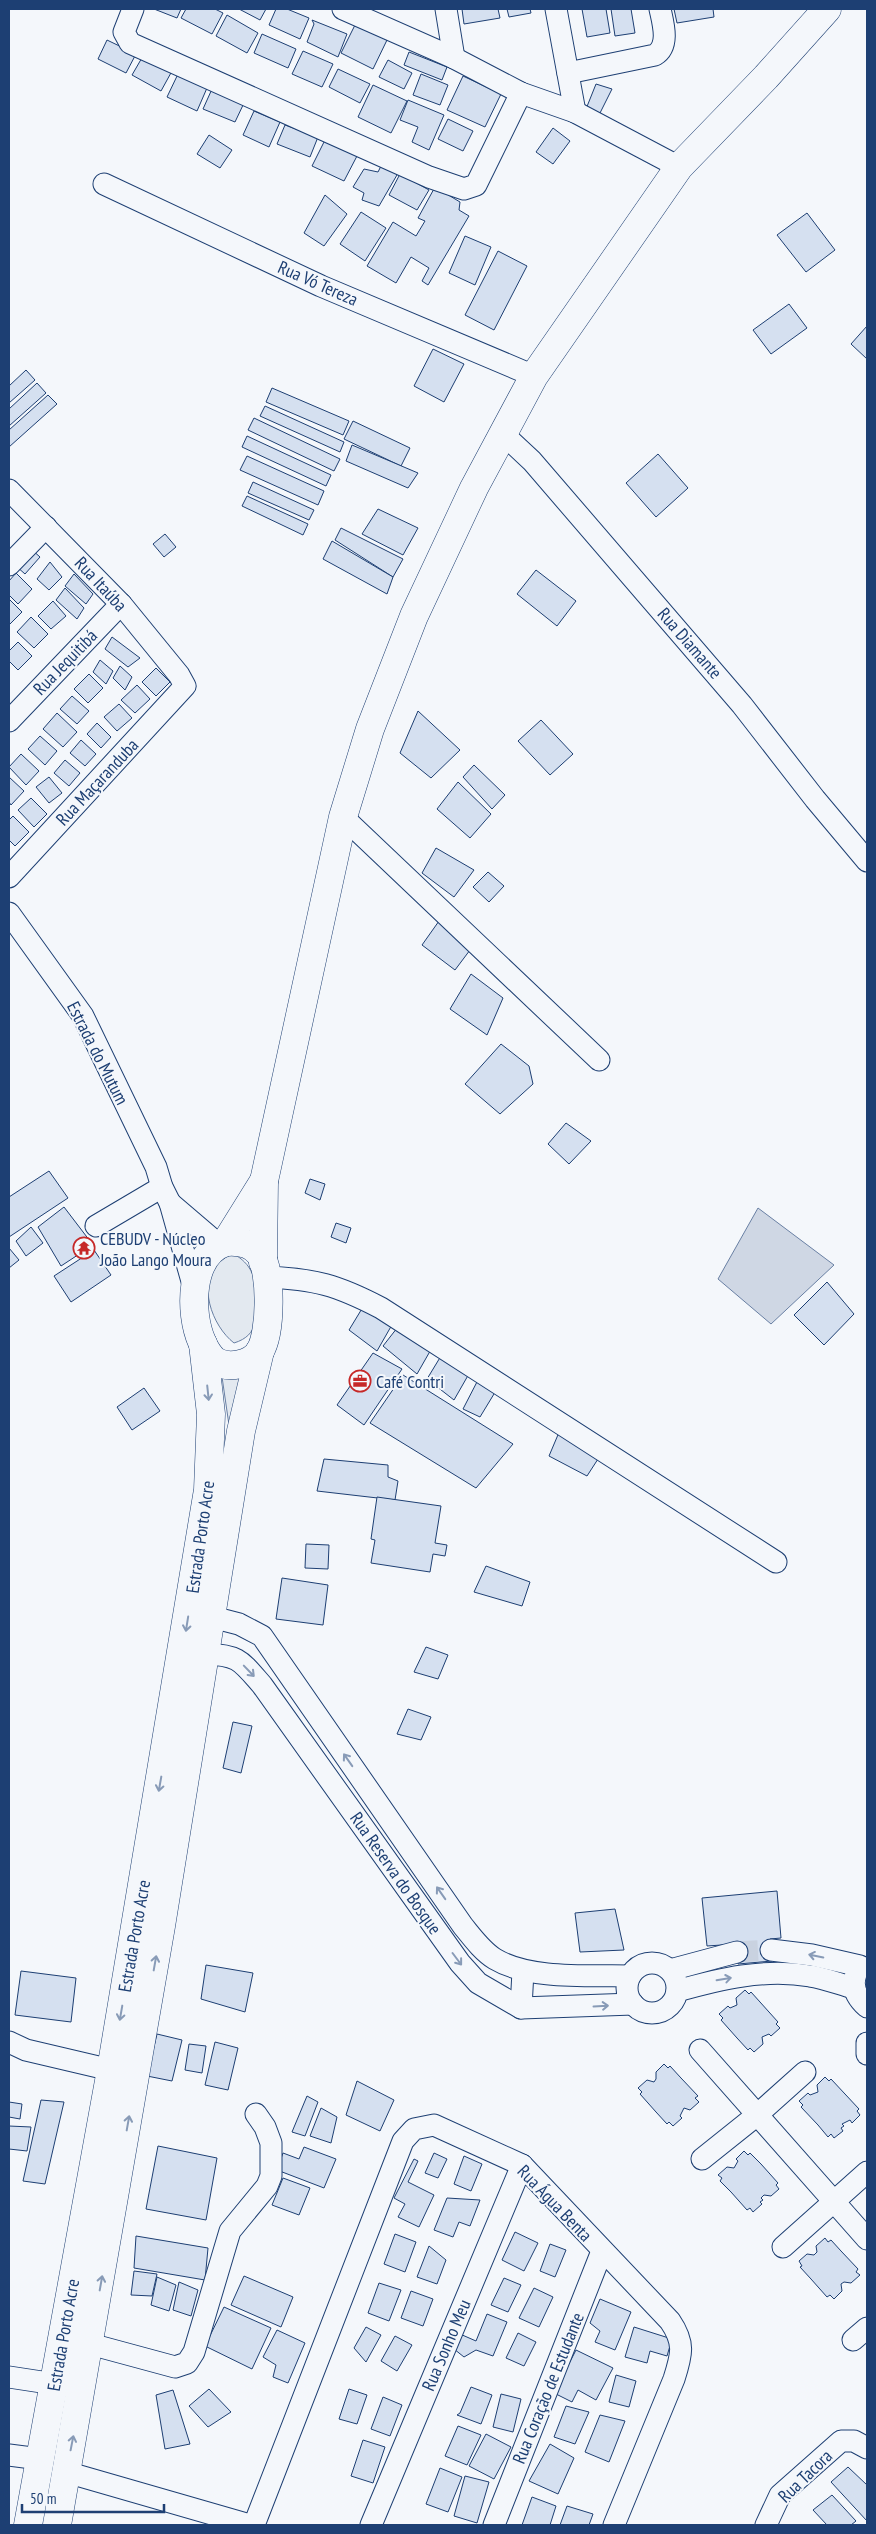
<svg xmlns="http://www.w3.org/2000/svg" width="876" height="2534" font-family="'PT Sans Narrow',sans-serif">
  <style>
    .green { fill: #e3e9f0; stroke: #687fa3 }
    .water { fill: #cfd7e4; stroke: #687fa3 }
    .building { fill: #d5e0f0; stroke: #1d3f73 }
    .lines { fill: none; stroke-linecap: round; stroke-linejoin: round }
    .minor-tunnel { stroke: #c9d2e0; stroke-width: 21; stroke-dasharray: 21 11; stroke-linecap: butt }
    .minor-casing { stroke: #1d3f73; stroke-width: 23 }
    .major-casing { stroke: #1d3f73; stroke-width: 29 }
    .minor { stroke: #f4f7fb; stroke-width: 21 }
    .major { stroke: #f4f7fb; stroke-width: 28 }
    .oneway { stroke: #889bb7 }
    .labels { text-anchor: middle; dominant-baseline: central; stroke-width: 4; stroke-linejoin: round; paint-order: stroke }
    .street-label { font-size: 18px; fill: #1d3f73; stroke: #f4f7fb }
    .poi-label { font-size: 18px; fill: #1d3f73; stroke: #f4f7fb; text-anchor: start }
  </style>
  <rect width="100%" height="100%" fill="#f4f7fb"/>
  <g class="green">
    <path d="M 234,1254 C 242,1259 248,1264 252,1273 C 255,1278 254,1286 255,1292 C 257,1315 260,1335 234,1343 C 212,1326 196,1283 220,1261 C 223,1257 229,1256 234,1254 Z"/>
    <polygon points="221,1370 245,1371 230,1432"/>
  </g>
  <polygon class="water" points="758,1208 834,1265 771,1324 718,1279"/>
  <g class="building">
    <polygon points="154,9 181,9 177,18"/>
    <polygon points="186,9 215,9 223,13 212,34 181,18"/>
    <polygon points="239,9 266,9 260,20"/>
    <polygon points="276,9 287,9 309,18 300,39 269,25"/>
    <polygon points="462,9 498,9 500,18 464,24"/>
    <polygon points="507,9 530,9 531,13 509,17"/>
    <polygon points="582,9 606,9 610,33 587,37"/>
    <polygon points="611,9 631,9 635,33 615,36"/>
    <polygon points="674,9 713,9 714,17 677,23"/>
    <polygon points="227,15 258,33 247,53 216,36"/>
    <polygon points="312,20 347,34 338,57 307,42 314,24"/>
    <polygon points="355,25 387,40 373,69 341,53"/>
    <polygon points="262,34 296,49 288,68 254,53"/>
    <polygon points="107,40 136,54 126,73 98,59"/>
    <polygon points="303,51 333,64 322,87 292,74"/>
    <polygon points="409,52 447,67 442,80 404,65"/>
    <polygon points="143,56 172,71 161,91 132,75"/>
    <polygon points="388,60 412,73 404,89 379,77"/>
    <polygon points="338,69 370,84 360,103 329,87"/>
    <polygon points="178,74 207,88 197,111 167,97"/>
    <polygon points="421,74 448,85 440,105 413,95"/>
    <polygon points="463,76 501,94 485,127 447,110"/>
    <polygon points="596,84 612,89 598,117 586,109"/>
    <polygon points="373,85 407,101 391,133 358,117"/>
    <polygon points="212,89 244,103 235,122 203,109"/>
    <polygon points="408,100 444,115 429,150 412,142 418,127 400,120"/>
    <polygon points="254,111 280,122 269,147 243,135"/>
    <polygon points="448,119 473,131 463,151 438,139"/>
    <polygon points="285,125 318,137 310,157 277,144"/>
    <polygon points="553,128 570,141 553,164 536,152"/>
    <polygon points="209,135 232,150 220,168 197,154"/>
    <polygon points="325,140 357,156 344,181 312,166"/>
    <polygon points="383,162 401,168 379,206 362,200 364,193 353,187 364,169 378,172"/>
    <polygon points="400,174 429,190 417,210 389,195"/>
    <polygon points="435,187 460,202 459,210 469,216 428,285 422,281 429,268 411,257 396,283 367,266 393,222 416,236 425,221 418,218"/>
    <polygon points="325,195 347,214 324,246 304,233"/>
    <polygon points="361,212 386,228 365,261 340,244"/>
    <polygon points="807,213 835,250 806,272 777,235"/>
    <polygon points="465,236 491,247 475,285 449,273"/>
    <polygon points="498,251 527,266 494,330 465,315"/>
    <polygon points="789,304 807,328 771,354 753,330"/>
    <polygon points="867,326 867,359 851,344"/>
    <polygon points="433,349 464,364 444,402 414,386"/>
    <polygon points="26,370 35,380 9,403 9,386"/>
    <polygon points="37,383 46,393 9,426 9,409"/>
    <polygon points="272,388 349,421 343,435 266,402"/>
    <polygon points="48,395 57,404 9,447 9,430"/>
    <polygon points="265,406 344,442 340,452 260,416"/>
    <polygon points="254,418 340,459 334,471 248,430"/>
    <polygon points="353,421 410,448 401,466 344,439"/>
    <polygon points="247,436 331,475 326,486 242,447"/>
    <polygon points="352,445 418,473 408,488 346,461"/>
    <polygon points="658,454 688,488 656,517 626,483"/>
    <polygon points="247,456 324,491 318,505 240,470"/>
    <polygon points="253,482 314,510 309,520 248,493"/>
    <polygon points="247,496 308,524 303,535 242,506"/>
    <polygon points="378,509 418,528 403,555 362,534"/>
    <polygon points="341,528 403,559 393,577 335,540"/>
    <polygon points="165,534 176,547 164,557 153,544"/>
    <polygon points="332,541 393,577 387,594 323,559"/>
    <polygon points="31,549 40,557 25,574 16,566"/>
    <polygon points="50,562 62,577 49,590 37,579"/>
    <polygon points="536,570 576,601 557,626 517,594"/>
    <polygon points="16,573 32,589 18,604 9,595 9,581"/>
    <polygon points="74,574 93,594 86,604 65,586"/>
    <polygon points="65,588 84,608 77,619 56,600"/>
    <polygon points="9,599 22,612 9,625"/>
    <polygon points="53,601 66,616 51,629 38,616"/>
    <polygon points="31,617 48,634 34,648 17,632"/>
    <polygon points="112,637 140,658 128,667 105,649"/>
    <polygon points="18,642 32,656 18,670 9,661 9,651"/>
    <polygon points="100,660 113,671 106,684 93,672"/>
    <polygon points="120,666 132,677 125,690 113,678"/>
    <polygon points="156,668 170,682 156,696 142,682"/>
    <polygon points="89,674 103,688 88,703 74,689"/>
    <polygon points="137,685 150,699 135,713 121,700"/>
    <polygon points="72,696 89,711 77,724 60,709"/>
    <polygon points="119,704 132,718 117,731 104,717"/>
    <polygon points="418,711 460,750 431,778 400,753"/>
    <polygon points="57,713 77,732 63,747 43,729"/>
    <polygon points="541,720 573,754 550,775 518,741"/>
    <polygon points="97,723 111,737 101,748 87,734"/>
    <polygon points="40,736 57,751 45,765 28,749"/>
    <polygon points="81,740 96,754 85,766 70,753"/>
    <polygon points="21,754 39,771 26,785 9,767"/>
    <polygon points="65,760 80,773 69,786 54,773"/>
    <polygon points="474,765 505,795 492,809 463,777"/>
    <polygon points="9,777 24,791 11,805 9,802"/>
    <polygon points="49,777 62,793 49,803 36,787"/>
    <polygon points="458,782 491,814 470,838 437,809"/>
    <polygon points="31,798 47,814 34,827 18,810"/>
    <polygon points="13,816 29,832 15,846 9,840 9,820"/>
    <polygon points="436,848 474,870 454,897 422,873"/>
    <polygon points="488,872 504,886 489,902 473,887"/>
    <polygon points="439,921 473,946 455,970 422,945"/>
    <polygon points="471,974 503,998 487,1035 450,1009"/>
    <polygon points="501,1044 529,1066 533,1084 500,1114 465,1084"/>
    <polygon points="566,1123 591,1141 569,1164 548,1144"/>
    <polygon points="49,1171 68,1198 9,1237 9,1197"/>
    <polygon points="310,1179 325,1184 320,1200 305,1193"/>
    <polygon points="64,1207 93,1245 61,1266 38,1227"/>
    <polygon points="336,1223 351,1228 346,1243 331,1237"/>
    <polygon points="31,1227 43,1243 26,1256 16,1241"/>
    <polygon points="9,1248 19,1260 9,1268"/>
    <polygon points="94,1250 111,1275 71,1302 54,1276"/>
    <polygon points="827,1282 854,1314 824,1345 794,1315"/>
    <polygon points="366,1302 393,1323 377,1351 349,1330"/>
    <polygon points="401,1323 433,1346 417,1374 383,1346"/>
    <polygon points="444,1351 470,1372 454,1400 427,1379"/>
    <polygon points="373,1353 402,1369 364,1425 337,1405"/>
    <polygon points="403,1375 513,1444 476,1488 370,1423"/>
    <polygon points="479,1378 497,1389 480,1417 463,1409"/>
    <polygon points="144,1388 160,1411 132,1430 117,1407"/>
    <polygon points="560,1430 598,1459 587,1476 549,1456"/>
    <polygon points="324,1459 388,1465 388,1477 398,1481 395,1500 317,1491"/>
    <polygon points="377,1497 441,1506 435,1543 447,1545 445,1556 433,1554 430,1572 371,1563 375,1540 371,1539"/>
    <polygon points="306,1544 329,1545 328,1569 305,1568"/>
    <polygon points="486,1566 530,1582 522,1606 474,1592"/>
    <polygon points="282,1578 328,1585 323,1625 276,1619"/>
    <polygon points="426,1647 448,1655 438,1679 414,1672"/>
    <polygon points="408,1709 431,1717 421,1740 397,1734"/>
    <polygon points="233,1722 252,1726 241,1773 223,1768"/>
    <polygon points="777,1891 781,1938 770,1939 772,1961 738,1964 736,1944 707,1946 702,1898"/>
    <polygon points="615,1909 624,1950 580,1952 575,1913"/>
    <polygon points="206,1965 253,1973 245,2012 201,1999"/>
    <polygon points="21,1971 76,1978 71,2022 15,2015"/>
    <polygon points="745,1990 749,1994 751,1992 778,2022 776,2024 780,2028 771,2036 769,2034 762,2037 763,2044 754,2052 750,2048 748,2050 737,2038 721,2020 723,2018 719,2014 728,2006 730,2008 737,2005 736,1998"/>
    <polygon points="157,2034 182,2040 172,2081 147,2076"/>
    <polygon points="215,2042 238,2048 228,2090 205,2085"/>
    <polygon points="189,2044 206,2046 202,2073 185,2070"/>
    <polygon points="664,2064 668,2068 670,2066 681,2078 698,2096 695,2098 699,2102 690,2110 684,2108 680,2116 682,2118 673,2126 669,2122 667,2124 656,2112 640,2094 642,2092 638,2088 647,2080 654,2082 656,2079 656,2072"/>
    <polygon points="825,2077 829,2081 831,2079 859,2109 857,2111 860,2115 852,2123 850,2120 842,2124 844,2126 841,2128 843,2131 834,2138 831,2134 828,2137 818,2125 801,2107 803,2105 799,2101 808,2093 810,2095 818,2092 817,2085"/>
    <polygon points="357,2081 394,2100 380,2131 346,2115"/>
    <polygon points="307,2096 318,2102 305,2136 292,2132"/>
    <polygon points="41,2100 64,2102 45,2184 23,2181"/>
    <polygon points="9,2102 22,2104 20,2119 9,2117"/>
    <polygon points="321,2108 337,2117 331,2143 310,2136"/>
    <polygon points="9,2126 31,2127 27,2151 9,2149"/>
    <polygon points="158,2146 217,2158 206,2220 146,2209"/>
    <polygon points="304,2147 336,2159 324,2188 277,2170 283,2153 299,2159"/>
    <polygon points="744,2151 748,2155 750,2153 761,2164 778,2183 776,2185 779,2189 771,2196 764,2195 761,2198 763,2200 760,2202 762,2204 753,2212 750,2208 747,2210 731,2192 720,2181 722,2178 718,2175 727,2167 734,2168 738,2161 736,2159"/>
    <polygon points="434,2153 447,2159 438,2178 425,2173"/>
    <polygon points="464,2156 482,2164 471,2191 454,2184"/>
    <polygon points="414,2159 418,2161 408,2182 434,2195 419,2227 398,2217 405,2204 394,2198"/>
    <polygon points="283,2178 310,2188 299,2215 272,2205"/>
    <polygon points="447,2198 480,2200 470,2226 459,2222 453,2237 434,2230"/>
    <polygon points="515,2232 538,2243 524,2271 502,2260"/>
    <polygon points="395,2234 416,2242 405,2272 384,2264"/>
    <polygon points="136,2236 208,2248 205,2280 134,2268"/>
    <polygon points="825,2238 828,2242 831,2240 841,2251 858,2269 856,2272 860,2275 851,2283 844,2282 841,2284 842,2291 834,2299 830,2295 827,2297 811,2279 800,2267 802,2266 799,2261 807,2254 814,2255 817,2252 816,2246"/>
    <polygon points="550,2244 566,2250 555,2277 540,2271"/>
    <polygon points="429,2246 446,2260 437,2284 417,2277"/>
    <polygon points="134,2271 157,2274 152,2296 131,2295"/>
    <polygon points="244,2276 293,2297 281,2327 231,2305"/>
    <polygon points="157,2277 176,2285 169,2311 151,2305"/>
    <polygon points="504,2278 521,2285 508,2312 491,2305"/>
    <polygon points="179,2282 198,2290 191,2316 173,2310"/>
    <polygon points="379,2283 401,2290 389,2321 368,2313"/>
    <polygon points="534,2288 553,2297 539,2327 519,2318"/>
    <polygon points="411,2291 433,2299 423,2326 401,2318"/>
    <polygon points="600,2299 631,2312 615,2350 595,2342 600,2331 590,2323"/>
    <polygon points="224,2307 271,2328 252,2369 205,2346"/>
    <polygon points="487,2314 507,2322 493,2356 476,2350 464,2357 454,2349 460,2334 476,2341"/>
    <polygon points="366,2327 381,2335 366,2362 354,2348"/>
    <polygon points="634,2327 672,2339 667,2356 650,2351 647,2363 625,2357"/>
    <polygon points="277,2330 305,2343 288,2383 273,2377 276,2365 263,2357"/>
    <polygon points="518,2333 536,2342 524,2366 506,2358"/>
    <polygon points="395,2336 412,2345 397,2371 381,2361"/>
    <polygon points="576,2350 613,2368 596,2400 578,2390 572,2402 554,2393"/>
    <polygon points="616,2375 636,2381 629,2407 609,2402"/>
    <polygon points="471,2387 492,2395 481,2424 457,2415 460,2413"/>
    <polygon points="209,2389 231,2412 208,2427 189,2406"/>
    <polygon points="349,2389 367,2395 357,2424 339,2419"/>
    <polygon points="173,2390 190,2444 165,2449 156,2395"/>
    <polygon points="501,2394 521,2399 513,2432 493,2427"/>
    <polygon points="383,2397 402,2405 390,2436 371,2429"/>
    <polygon points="566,2406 589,2412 575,2444 554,2437"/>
    <polygon points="600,2415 625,2421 609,2462 585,2452"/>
    <polygon points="458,2426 481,2435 467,2465 445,2456"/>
    <polygon points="486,2434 511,2447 494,2479 469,2466"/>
    <polygon points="363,2440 385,2447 373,2483 351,2476"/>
    <polygon points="550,2444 574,2458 558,2494 529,2481"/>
    <polygon points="848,2467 867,2485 867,2521 831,2482"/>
    <polygon points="440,2468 462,2477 448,2512 426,2504"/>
    <polygon points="465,2476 489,2482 477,2523 454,2516"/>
    <polygon points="832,2495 856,2521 851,2525 827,2525 813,2510"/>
    <polygon points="532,2497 556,2506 550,2525 522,2525"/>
    <polygon points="567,2506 593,2514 589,2525 560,2525"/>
  </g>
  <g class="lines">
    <polyline class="minor-tunnel" points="737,1952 771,1950"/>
    <g class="minor-casing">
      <g id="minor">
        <polyline points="133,9 124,32 130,43 429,177 464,189 476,185 521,93"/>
        <polyline points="343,9 454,58 521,93 575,112 679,167"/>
        <polyline points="446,9 454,58"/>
        <polyline points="556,9 575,112"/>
        <path d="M 568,73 L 655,55 C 670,46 663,23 660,9"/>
        <polyline points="104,184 321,286 534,376"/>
        <polyline points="503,434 532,461 742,705 815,799 867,861"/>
        <polyline points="9,490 121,604 179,675 185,686 9,877"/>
        <polyline points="9,565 46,527"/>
        <polyline points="9,721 121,604"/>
        <polyline points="343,817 599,1060"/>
        <polyline points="9,913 83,1016 156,1167 162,1187 170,1203 195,1292"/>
        <polyline points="170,1203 218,1244"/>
        <polyline points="96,1226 162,1187"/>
        <path d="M 266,1277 C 315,1279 337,1285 381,1308 L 776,1562"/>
        <path d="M 212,1617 L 239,1624 L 262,1636 L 463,1926 C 472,1937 482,1951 495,1959 C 530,1980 590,1975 630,1976"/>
        <path d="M 206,1654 C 239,1655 241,1661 262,1685 L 460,1963 L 478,1983 L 521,2008 L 633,2004"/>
        <polyline points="771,1950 812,1955 860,1966"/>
        <circle cx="652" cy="1988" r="25"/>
        <polyline points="670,1970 737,1952"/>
        <path d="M 856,1974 C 851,1987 857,1998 867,2007"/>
        <path d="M 677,1991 C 719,1979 765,1968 810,1976 C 824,1978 839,1984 854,1988"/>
        <polyline points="521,2008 523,1971"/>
        <polyline points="9,2042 26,2050 111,2070"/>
        <polyline points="867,2043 867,2054"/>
        <polyline points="700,2050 867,2239"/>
        <polyline points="702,2159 757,2115 805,2072"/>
        <polyline points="783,2247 867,2172"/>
        <polyline points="853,2340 867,2328"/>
        <polyline points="90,2344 175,2367 187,2363 194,2352 230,2231 267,2186 271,2176 271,2143 265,2127 256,2114"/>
        <polyline points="9,2377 68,2386"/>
        <polyline points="9,2455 40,2459"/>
        <polyline points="66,2472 250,2525"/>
        <path d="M 254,2525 L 403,2141 L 414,2129 L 434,2125 L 522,2165 L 670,2321 C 685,2343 682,2354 674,2379 L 614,2525"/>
        <polyline points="371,2525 522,2165"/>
        <polyline points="494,2525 602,2251"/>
        <polyline points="766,2525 780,2495 841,2441 854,2441 867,2448"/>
      </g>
    </g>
    <g class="major-casing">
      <g id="major">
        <path d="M 226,1242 C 238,1241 252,1243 260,1254 C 272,1272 271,1333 260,1351 C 252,1365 228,1369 215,1361 C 210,1357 205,1349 202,1342 C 189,1313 189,1254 226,1242 Z"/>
        <polyline points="226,1242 264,1181"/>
        <polyline points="263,1262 264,1181 343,817 370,729 414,616 474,488 534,376 679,167 766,77 827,9"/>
        <polyline points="28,2525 111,2070 208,1490 211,1414 203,1344"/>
        <polyline points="57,2525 161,1926 241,1431 260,1351"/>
      </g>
    </g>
    <use href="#minor" class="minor"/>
    <use href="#major" class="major"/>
  </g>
  <defs><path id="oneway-shaft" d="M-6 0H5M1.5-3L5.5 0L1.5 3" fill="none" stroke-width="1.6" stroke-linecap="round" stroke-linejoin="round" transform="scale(1.25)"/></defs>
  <g class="oneway">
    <use href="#oneway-shaft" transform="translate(208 1393) rotate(84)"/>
    <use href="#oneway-shaft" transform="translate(187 1624) rotate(99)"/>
    <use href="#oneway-shaft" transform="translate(249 1671) rotate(46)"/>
    <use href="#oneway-shaft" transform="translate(348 1760) rotate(-125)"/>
    <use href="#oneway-shaft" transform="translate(160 1784) rotate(100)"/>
    <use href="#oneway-shaft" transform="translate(441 1893) rotate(-125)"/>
    <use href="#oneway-shaft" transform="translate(816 1956) rotate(-168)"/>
    <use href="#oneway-shaft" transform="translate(457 1959) rotate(53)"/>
    <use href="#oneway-shaft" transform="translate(155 1963) rotate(-80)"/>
    <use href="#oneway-shaft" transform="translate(724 1979) rotate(-9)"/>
    <use href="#oneway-shaft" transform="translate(601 2006) rotate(-3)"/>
    <use href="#oneway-shaft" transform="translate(121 2013) rotate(100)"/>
    <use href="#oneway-shaft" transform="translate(128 2123) rotate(-80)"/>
    <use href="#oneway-shaft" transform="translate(101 2283) rotate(-80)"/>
    <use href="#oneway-shaft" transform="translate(72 2443) rotate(-79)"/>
  </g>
  <defs>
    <g id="temple-ring" transform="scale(1.125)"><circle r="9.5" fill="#f4f7fb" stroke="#c62828" stroke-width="1.5"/><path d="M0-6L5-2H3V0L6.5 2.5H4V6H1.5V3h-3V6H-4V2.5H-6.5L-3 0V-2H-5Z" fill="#c62828"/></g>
    <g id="office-ring" transform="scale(1.125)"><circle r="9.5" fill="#f4f7fb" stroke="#c62828" stroke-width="1.5"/><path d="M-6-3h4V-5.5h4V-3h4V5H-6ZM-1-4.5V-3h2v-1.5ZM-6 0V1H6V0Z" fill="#c62828"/></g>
  </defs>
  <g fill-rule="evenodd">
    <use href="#temple-ring" x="84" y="1248"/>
    <use href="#office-ring" x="360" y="1381"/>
  </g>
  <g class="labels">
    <g class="street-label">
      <text transform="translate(318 283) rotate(24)">Rua Vó Tereza</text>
      <text transform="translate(101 584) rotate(47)">Rua Itaúba</text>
      <text transform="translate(690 643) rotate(49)">Rua Diamante</text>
      <text transform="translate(65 662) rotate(-46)">Rua Jequitibá</text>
      <text transform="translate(97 782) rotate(-47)">Rua Maçaranduba</text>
      <text transform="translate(98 1053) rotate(63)">Estrada do Mutum</text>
      <text transform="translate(200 1537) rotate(-82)">Estrada Porto Acre</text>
      <text transform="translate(396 1873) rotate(55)">Rua Reserva do Bosque</text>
      <text transform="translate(134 1936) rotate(-80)">Estrada Porto Acre</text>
      <text transform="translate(555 2203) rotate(46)">Rua Água Benta</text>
      <text transform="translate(63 2335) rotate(-80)">Estrada Porto Acre</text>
      <text transform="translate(446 2345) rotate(-67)">Rua Sonho Meu</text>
      <text transform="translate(548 2388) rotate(-68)">Rua Coração de Estudante</text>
      <text transform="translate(805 2476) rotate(-44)">Rua Tacora</text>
    </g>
    <g class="poi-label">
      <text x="100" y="1238">CEBUDV - Núcleo<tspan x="100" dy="21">João Lango Moura</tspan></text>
      <text x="376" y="1381">Café Contri</text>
    </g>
  </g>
  <rect width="876" height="2534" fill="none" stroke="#1d3f73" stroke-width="20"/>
  <path d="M22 2504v8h142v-8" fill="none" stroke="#1d3f73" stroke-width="2.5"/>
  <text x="30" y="2504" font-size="15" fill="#1d3f73" stroke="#f4f7fb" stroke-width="4" paint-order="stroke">50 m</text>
</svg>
